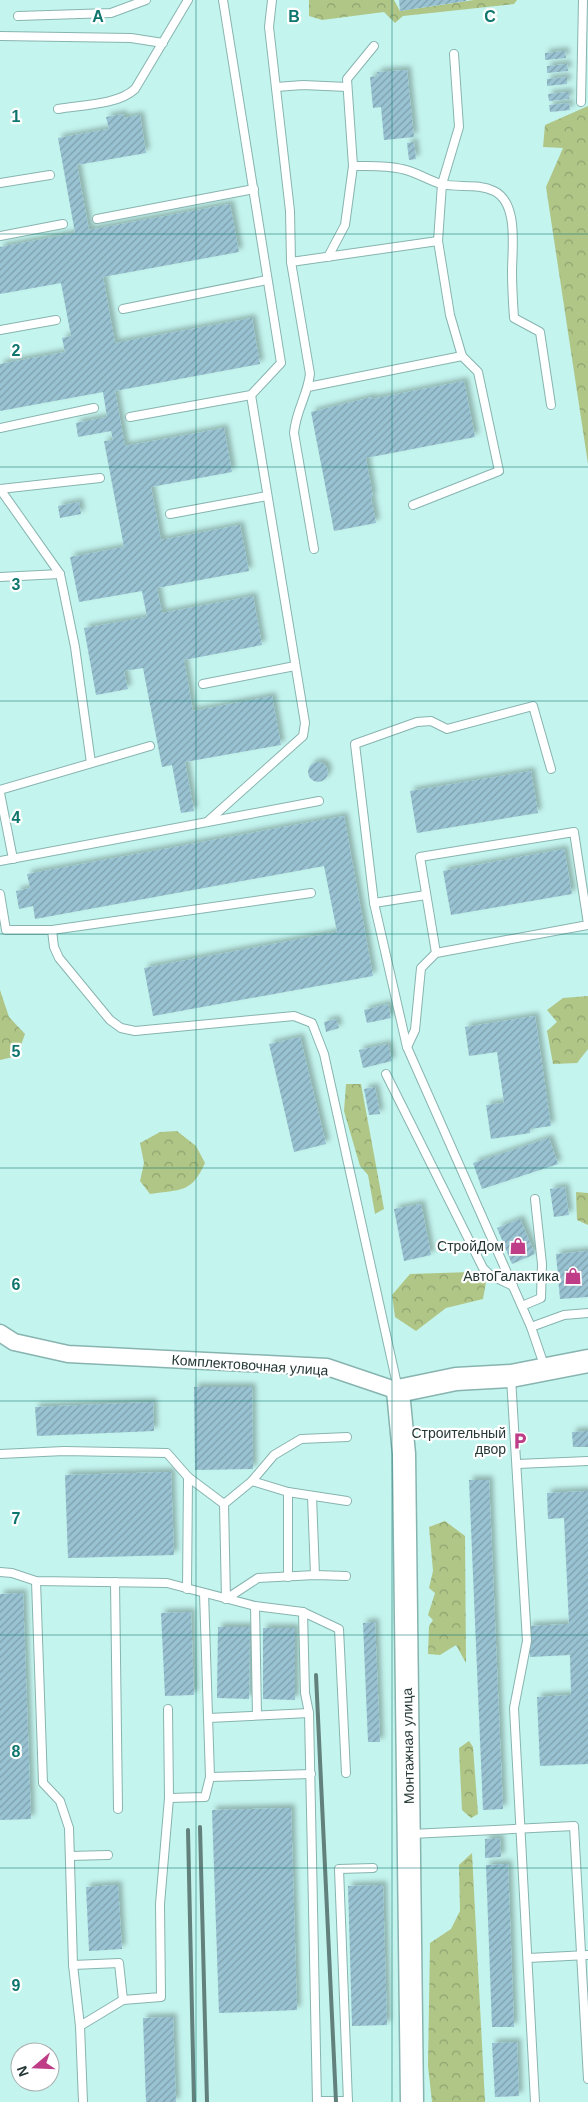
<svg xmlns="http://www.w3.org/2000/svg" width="588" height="2102" font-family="Arial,sans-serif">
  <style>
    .forest { fill: url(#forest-crowns) }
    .building { fill: url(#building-hatch); filter: url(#shadow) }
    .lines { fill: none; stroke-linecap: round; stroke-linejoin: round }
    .lane-casing { stroke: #87b4b0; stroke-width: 10 }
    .street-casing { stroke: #87b4b0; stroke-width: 19 }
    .secondary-casing { stroke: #87b4b0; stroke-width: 25 }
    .lane { stroke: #fff; stroke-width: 8 }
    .street { stroke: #fff; stroke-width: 16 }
    .secondary { stroke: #fff; stroke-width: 22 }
    .rail { stroke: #62807c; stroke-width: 4 }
    .grid { fill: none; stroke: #0f766e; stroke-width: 1; stroke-opacity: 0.55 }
    .labels { text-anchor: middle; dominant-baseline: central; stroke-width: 4.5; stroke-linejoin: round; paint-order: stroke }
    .poi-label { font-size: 14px; fill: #253836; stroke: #fff; text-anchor: end }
    .street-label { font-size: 14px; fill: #253836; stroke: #fff }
    .grid-label { font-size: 16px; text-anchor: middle; font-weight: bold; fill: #0f766e; stroke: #fff; stroke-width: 4.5; stroke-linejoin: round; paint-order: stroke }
  </style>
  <defs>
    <pattern id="forest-crowns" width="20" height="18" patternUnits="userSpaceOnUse" patternTransform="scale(1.25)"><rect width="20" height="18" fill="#b0c687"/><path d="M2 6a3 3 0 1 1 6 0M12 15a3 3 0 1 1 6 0" fill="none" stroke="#8fa26f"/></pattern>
    <pattern id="building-hatch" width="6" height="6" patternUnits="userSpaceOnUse" patternTransform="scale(1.25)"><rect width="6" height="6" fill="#99c3d2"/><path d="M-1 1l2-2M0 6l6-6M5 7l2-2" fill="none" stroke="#7d9fab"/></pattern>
    <filter id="shadow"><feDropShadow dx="4" dy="-4" stdDeviation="2.5" flood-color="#0004"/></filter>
  </defs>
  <rect width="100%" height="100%" fill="#c4f4ee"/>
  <g class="forest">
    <polygon points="309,0 394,0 400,11 474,0 517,0 514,4 403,16 395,23 384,12 322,20 309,16"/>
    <polygon points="588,106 588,464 546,187 563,148 543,147 545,125"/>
    <polygon points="0,990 9,1017 25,1034 17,1056 0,1060"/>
    <polygon points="588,996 588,1049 577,1063 553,1064 547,1031 557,1022 547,1010 563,998"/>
    <polygon points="346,1084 361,1084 384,1209 375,1214 368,1175 360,1166 344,1111"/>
    <path d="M 177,1131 L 196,1146 L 205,1163 C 191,1194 181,1189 150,1194 L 140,1181 L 144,1163 L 140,1143 L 160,1132 Z"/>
    <polygon points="576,1192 588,1193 588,1225 577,1220"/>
    <polygon points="471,1272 486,1282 483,1299 446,1308 416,1331 395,1317 392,1295 410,1274"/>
    <polygon points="445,1521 465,1536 466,1663 456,1645 440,1655 428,1654 429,1626 433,1620 428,1615 435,1593 429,1588 433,1571 429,1527"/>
    <polygon points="469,1741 473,1747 478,1814 471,1818 462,1810 459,1748"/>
    <polygon points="472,1853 485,2102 432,2102 428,2066 430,1943 451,1929 460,1911 459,1865"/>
  </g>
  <g class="building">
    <polygon points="399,0 466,0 466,1 400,11"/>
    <polygon points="565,51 566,58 545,60 545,53"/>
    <polygon points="567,64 568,71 547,73 547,66"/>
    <polygon points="407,70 414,137 384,140 381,107 373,108 370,77 378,76 377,72"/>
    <polygon points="567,77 567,84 547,86 547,79"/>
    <polygon points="569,92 569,99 549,101 548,94"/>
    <polygon points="569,103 570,110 550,112 549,105"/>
    <polygon points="123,114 124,118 140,115 146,153 77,165 89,230 230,204 239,252 103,277 115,343 252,318 260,364 115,391 125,446 224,428 232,472 151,487 161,540 240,525 249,571 157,588 162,613 253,596 262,645 184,660 193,711 272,696 281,745 185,762 194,811 181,813 172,765 162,767 143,668 124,671 128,689 96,695 84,628 147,617 142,591 79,602 70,557 124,547 104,441 113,440 111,431 78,437 76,423 107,417 103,392 0,411 0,364 65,352 62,338 71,336 61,283 0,294 0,247 75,233 58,138 109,129 106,117"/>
    <polygon points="414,142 416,159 409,160 407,143"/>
    <polygon points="464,381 475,437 366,458 373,497 371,497 376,523 334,531 311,412 372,397 372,399"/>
    <polygon points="79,502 81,514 60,518 58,506"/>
    <circle cx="318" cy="772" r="10"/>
    <polygon points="531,771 538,813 417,833 410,791"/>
    <polygon points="344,816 373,976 153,1016 144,968 337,932 324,866 35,919 33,906 19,909 16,891 30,888 27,874"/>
    <polygon points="564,849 572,894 451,915 443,871"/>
    <polygon points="388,1004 391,1018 367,1023 364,1010"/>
    <polygon points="535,1016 551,1126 530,1129 530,1133 491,1139 486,1105 504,1103 497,1052 469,1056 465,1027"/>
    <polygon points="336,1019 339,1028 326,1032 324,1022"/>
    <polygon points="300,1037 326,1144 294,1152 269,1044"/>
    <polygon points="388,1044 392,1061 363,1068 359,1050"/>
    <polygon points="375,1087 380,1114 369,1115 364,1089"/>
    <polygon points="549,1138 558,1164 482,1189 473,1163"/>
    <polygon points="565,1187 569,1215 554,1217 550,1189"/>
    <polygon points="421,1204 431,1255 404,1261 394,1209"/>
    <polygon points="520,1219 535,1254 512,1264 497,1228"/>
    <polygon points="588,1251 588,1297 560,1299 556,1254"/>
    <polygon points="194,1387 252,1387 253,1469 195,1470"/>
    <polygon points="153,1402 154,1431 37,1436 35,1407"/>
    <polygon points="588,1431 588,1447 573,1447 572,1432"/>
    <polygon points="171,1472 174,1555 68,1558 65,1475"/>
    <polygon points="469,1480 489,1480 503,1809 483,1810"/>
    <polygon points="588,1491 588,1764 540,1766 537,1697 571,1695 570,1655 530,1657 529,1626 569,1624 564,1518 548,1519 547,1493"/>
    <polygon points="23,1593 31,1819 0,1820 0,1594"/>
    <polygon points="191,1612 194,1695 165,1696 161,1613"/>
    <polygon points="375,1622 380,1742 368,1742 363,1623"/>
    <polygon points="218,1627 250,1627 249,1699 217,1698"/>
    <polygon points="263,1628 295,1628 295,1700 263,1699"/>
    <polygon points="291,1808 297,2010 219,2013 212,1810"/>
    <polygon points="500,1838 501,1857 485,1858 485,1839"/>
    <polygon points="508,1864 514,2027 492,2027 486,1865"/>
    <polygon points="118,1885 122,1949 89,1951 86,1887"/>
    <polygon points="383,1885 387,2025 352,2026 348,1886"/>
    <polygon points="173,2017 176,2102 146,2102 143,2018"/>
    <polygon points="517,2042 519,2096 495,2097 492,2043"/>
  </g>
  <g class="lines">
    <g class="lane-casing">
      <g id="lane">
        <path d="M 272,0 L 269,27 L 290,211 L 291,262 L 310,374 C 307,397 296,410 294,433 L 314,549"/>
        <polyline points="18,16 111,13 146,0"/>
        <polyline points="0,36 131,38 163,43"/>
        <path d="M 374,46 L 347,79 L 353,166 C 369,166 386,165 402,169 C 416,172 428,180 441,184 C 458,188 478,183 494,191 C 519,203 512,249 512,272 C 512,287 513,303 514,318 L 540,332 L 551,405"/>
        <polyline points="276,87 303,85 347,87"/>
        <polyline points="581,102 583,0"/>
        <path d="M 58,109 C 80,105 118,105 135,89 L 188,0"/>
        <polyline points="0,183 50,175"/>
        <polyline points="97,219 254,189"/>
        <polyline points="0,236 63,224"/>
        <polyline points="328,257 345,225 353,166"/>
        <polyline points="291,262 438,241"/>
        <polyline points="123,309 267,280"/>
        <polyline points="0,330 56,320"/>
        <polyline points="308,387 462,356"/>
        <polyline points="130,417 251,395 281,363 223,0"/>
        <polyline points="0,428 94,408"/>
        <polyline points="0,489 60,574 75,647 91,763"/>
        <polyline points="0,489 100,478"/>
        <polyline points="413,505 499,471 478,372 462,356 450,315 438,241 442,184 459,127 454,54"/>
        <polyline points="170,514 267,496"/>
        <polyline points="0,577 60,574"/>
        <polyline points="203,684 295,666"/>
        <polyline points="0,790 150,746"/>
        <polyline points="0,793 13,859"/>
        <polyline points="207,822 303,736 305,723 251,395"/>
        <polyline points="0,861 319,801"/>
        <polyline points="0,894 6,930 52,930 311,893"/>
        <polyline points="374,903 426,895"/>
        <polyline points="52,930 54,947 59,958 110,1020 121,1028 135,1031 294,1016 312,1023 324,1054 398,1389"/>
        <polyline points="436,953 420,857 574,832 588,924"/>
        <polyline points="407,1047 415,1030 421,968 436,953 588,925"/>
        <polyline points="386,1074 483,1268 490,1275 513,1286"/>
        <polyline points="522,1306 541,1298 542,1264 535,1199"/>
        <polyline points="531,1327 564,1315 588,1313"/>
        <polyline points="545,1368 531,1327 407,1047 374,903 355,744 417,722 431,721 447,729 533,706 551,769"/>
        <polyline points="511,1378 527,1641 514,1708 535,2102"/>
        <polyline points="0,1454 64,1451 167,1453 188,1477 224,1504"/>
        <polyline points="517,1464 588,1461"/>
        <polyline points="252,1481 288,1492 347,1501"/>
        <polyline points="288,1492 288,1577"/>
        <polyline points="312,1496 315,1575"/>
        <polyline points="0,1572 12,1573 36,1581 167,1583 255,1606 303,1612 339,1629 346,1773"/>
        <polyline points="36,1581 43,1783 60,1801 69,1828 73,1965 80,2026 83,2102"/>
        <polyline points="115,1582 118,1809"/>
        <polyline points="187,1589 188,1477"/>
        <polyline points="226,1599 224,1504 252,1481 274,1455 301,1439 347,1437"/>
        <polyline points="226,1599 258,1578 315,1575 346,1576"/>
        <polyline points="255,1606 257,1715"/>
        <polyline points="303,1612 305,1693 309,1713 317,2102"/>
        <polyline points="209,1718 309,1713"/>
        <polyline points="210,1777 311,1774"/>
        <polyline points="169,1798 205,1797 210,1777 204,1593"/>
        <polyline points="411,1834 574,1826 588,2079"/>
        <polyline points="70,1856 108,1855"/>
        <polyline points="528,1958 588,1955"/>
        <polyline points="73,1965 119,1963 123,2000"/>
        <polyline points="80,2026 123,2000 161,1997 160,1904 169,1798 168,1709"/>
        <polyline points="317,2101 348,2101"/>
        <polyline points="348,2102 339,1869 373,1868"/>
      </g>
    </g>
    <g class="street-casing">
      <polyline id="street" points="0,1333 14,1342 68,1354 327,1367 398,1391"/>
    </g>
    <g class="secondary-casing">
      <polyline id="secondary" points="412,2102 404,1454 398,1391 456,1379 511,1376 588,1361"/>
    </g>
    <use href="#lane" class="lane"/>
    <use href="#street" class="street"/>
    <use href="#secondary" class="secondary"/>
    <g class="rail">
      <polyline points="316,1675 336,2102"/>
      <polyline points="200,1827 207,2102"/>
      <polyline points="188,1830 194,2102"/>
    </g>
  </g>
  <path class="grid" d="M 196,0 L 196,2102M 392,0 L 392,2102M 0,234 L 588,234M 0,467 L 588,467M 0,701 L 588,701M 0,934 L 588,934M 0,1168 L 588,1168M 0,1401 L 588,1401M 0,1635 L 588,1635M 0,1868 L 588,1868"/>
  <defs>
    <g id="shop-bare" transform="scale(1.35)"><path d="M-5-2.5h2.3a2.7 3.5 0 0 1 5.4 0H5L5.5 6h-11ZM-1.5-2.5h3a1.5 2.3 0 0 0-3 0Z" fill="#be3d86" stroke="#fff" stroke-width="2.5" paint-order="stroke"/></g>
    <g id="parking-bare" transform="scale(1.35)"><path d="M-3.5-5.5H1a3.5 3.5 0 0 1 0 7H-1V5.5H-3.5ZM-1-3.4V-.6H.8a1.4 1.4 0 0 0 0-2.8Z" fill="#be3d86" stroke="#fff" stroke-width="2.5" paint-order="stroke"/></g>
  </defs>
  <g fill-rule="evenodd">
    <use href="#shop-bare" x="518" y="1246"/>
    <use href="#shop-bare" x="573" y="1276"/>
    <use href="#parking-bare" x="520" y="1441"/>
  </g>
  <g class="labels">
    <g class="poi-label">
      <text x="504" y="1246">СтройДом</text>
      <text x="559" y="1276">АвтоГалактика</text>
      <text x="506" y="1433">Строительный<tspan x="506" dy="16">двор</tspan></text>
    </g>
    <g class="street-label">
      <text transform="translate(250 1365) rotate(4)">Комплектовочная улица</text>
      <text transform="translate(408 1746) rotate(-91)">Монтажная улица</text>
    </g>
  </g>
  <g class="grid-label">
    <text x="98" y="22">A</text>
    <text x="294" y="22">B</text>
    <text x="490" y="22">C</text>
    <text x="16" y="122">1</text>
    <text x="16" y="356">2</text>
    <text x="16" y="590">3</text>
    <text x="16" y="823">4</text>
    <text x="16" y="1057">5</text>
    <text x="16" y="1290">6</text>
    <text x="16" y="1524">7</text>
    <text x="16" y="1757">8</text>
    <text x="16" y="1991">9</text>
  </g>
  <g transform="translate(35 2067) rotate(251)"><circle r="24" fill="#ffffff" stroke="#a8afaf"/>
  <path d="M0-4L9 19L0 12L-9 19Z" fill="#be3d86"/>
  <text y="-8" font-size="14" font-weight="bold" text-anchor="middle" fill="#253836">N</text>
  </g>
</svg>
